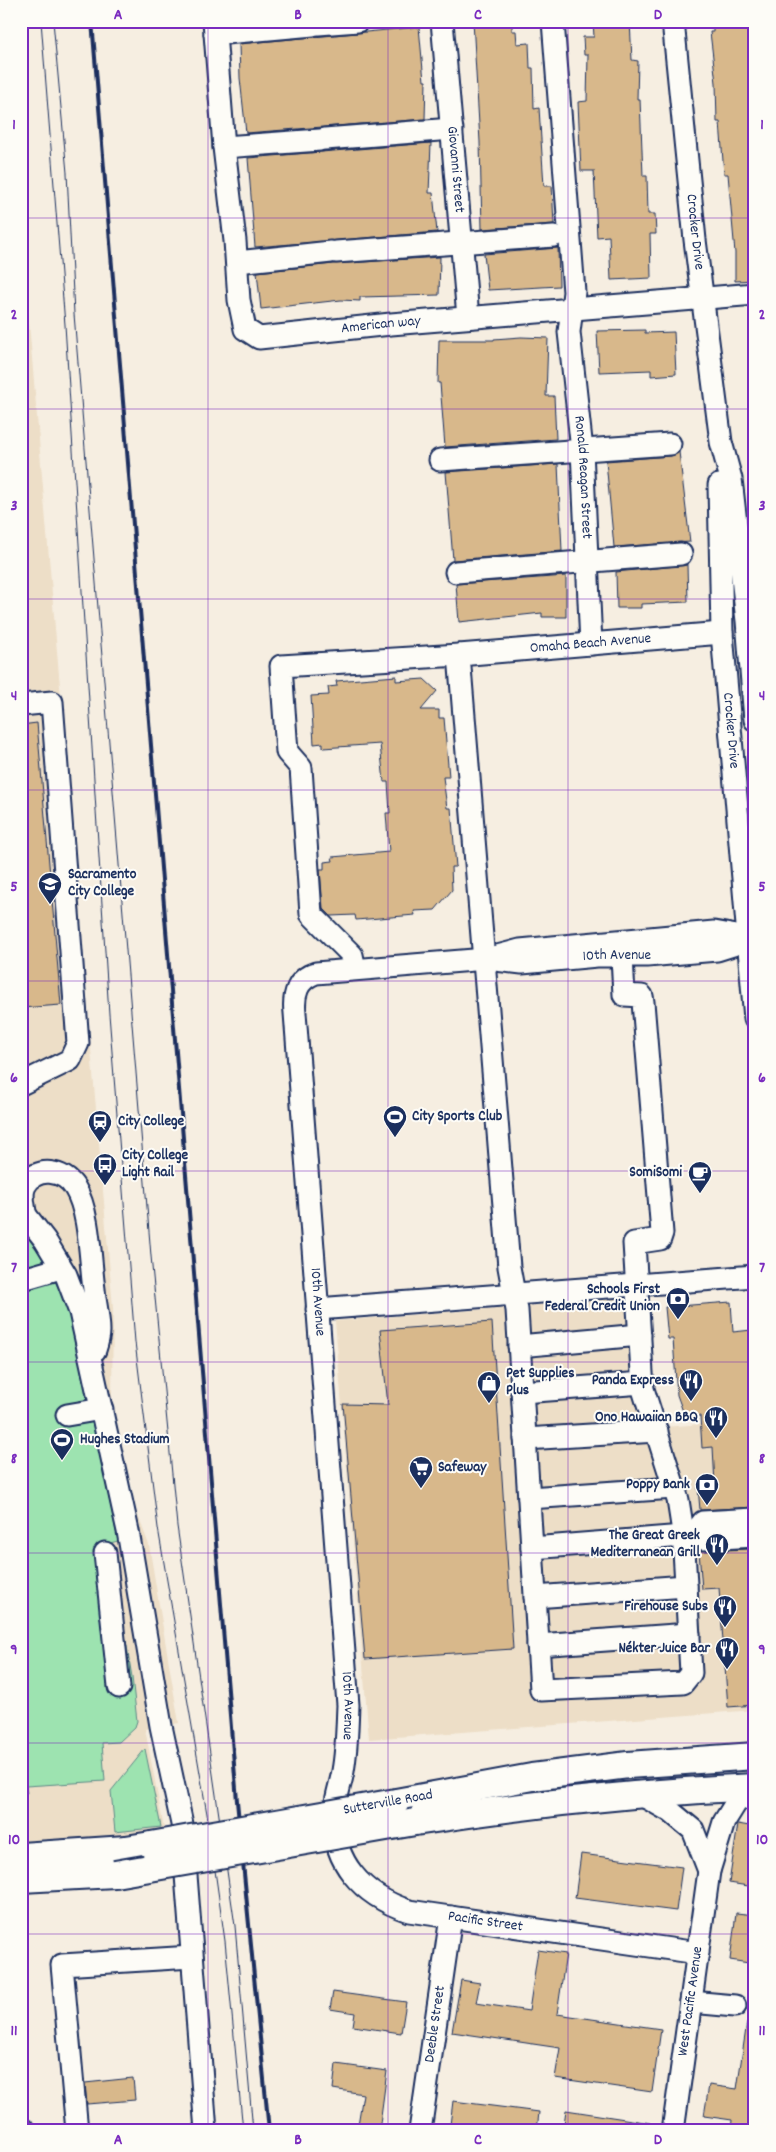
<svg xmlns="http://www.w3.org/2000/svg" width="776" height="2152" font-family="Dekko,sans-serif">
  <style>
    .built { fill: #eddec7 }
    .green { fill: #9de3b0; stroke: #5c8987 }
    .building { fill: #d8b88b; stroke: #1b2f5e }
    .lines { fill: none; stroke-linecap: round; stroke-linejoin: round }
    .minor-casing { stroke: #1b2f5e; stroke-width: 25 }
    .major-casing { stroke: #1b2f5e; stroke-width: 30 }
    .minor { stroke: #fdfcf7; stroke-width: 21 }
    .major { stroke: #fdfcf7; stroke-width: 26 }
    .tram { stroke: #1b2f5e; stroke-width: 1 }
    .rail { stroke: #1b2f5e; stroke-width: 4 }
    .major-bridge-casing { stroke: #1b2f5e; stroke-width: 30; stroke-linecap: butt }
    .major-bridge { stroke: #fdfcf7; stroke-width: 26 }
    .grid { fill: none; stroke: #7b2cbf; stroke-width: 1; stroke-opacity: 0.55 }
    .labels { text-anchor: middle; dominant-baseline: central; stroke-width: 4; stroke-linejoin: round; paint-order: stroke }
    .street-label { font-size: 15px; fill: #1b2f5e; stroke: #fdfcf7 }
    .poi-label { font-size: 15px; font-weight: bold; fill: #1b2f5e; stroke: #fdfcf7; text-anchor: end }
    .neatline { fill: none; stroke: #7b2cbf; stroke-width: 2 }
    .grid-label { font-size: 16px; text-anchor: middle; font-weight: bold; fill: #7b2cbf }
  </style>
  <rect width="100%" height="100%" fill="#f6eee1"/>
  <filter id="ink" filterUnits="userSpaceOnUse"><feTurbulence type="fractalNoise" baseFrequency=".02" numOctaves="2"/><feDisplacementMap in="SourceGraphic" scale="10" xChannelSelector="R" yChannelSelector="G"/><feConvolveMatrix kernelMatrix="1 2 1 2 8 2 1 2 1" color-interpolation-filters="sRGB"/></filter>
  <g filter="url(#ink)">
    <g class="built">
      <polygon points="21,229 113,1308 112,1399 134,1505 149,1545 179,1723 145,1729 164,1828 112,1838 21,1843"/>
      <polygon points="628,1298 650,1428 755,1420 755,1710 369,1739 335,1321"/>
    </g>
    <g class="green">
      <polygon points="21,1228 47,1264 70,1313 118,1541 110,1543 132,1677 137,1721 135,1727 119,1742 102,1743 105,1781 26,1786 27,1793 21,1793"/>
      <polygon points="145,1749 161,1827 115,1832 111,1791"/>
    </g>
    <g class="building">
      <polygon points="473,21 512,21 512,31 516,31 517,44 529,43 530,68 533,68 534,109 539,108 544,186 552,186 554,224 482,229 480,142"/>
      <polygon points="593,21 630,21 632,60 638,61 637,99 640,99 643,176 647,176 648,214 655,214 656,234 650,234 651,278 611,280 609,236 597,237 594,171 581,171 578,102 587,101 588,55 584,55 583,37 594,37"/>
      <polygon points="713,21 749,21 755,82 755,280 735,281 735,253 728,174 724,174 720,122 717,122 716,83 710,32 713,32"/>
      <polygon points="419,27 424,81 426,81 425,119 246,133 240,78 239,44"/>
      <polygon points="431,143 429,193 433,193 437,232 255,247 248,158"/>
      <polygon points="558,248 559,286 488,290 484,254"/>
      <polygon points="440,257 439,295 360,297 360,301 341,300 261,309 257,272 334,264"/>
      <polygon points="645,330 645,333 674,332 676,374 651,376 651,370 599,372 597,331"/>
      <polygon points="521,337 548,338 546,396 554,396 556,439 445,447 440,383 438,383 439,340 494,340 494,339"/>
      <polygon points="679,452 690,542 614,547 606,461 671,456"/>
      <polygon points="558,464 562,551 453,560 446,472"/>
      <polygon points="687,565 688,602 641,604 641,608 617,608 616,572"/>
      <polygon points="566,576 566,617 542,617 542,613 459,622 456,584"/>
      <polygon points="396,676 396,681 424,679 437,691 421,710 439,710 439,718 444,718 449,777 443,777 447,808 451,808 456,867 451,867 452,890 435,910 414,911 415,915 356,920 355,915 331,916 323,908 320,869 324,869 324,862 333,861 332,857 389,852 386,813 390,813 388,782 384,782 380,744 323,748 323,743 314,744 311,696 329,695 328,687 337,686 336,681"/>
      <polygon points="37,723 61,1005 21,1008 21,725"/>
      <polygon points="731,1302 733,1332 752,1330 755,1370 755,1507 700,1510 698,1487 715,1485 713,1447 702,1448 700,1416 685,1417 677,1395 673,1339 668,1339 665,1307"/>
      <polygon points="492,1322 513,1649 365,1659 343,1404 388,1405 380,1330"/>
      <polygon points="751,1549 752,1564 755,1564 755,1705 728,1707 719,1588 702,1589 699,1551"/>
      <polygon points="738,1824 755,1827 755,1887 729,1883"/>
      <polygon points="581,1854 682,1867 676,1911 575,1898"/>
      <polygon points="736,1913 755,1915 755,1964 730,1960"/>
      <polygon points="538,1950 566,1954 557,2014 661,2029 652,2092 555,2078 560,2048 452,2032 461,1980 480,1983 476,2003 529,2011"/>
      <polygon points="333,1992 406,2002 401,2033 353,2026 355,2013 330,2009"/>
      <polygon points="747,2022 755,2023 755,2131 731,2131 732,2120 704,2116 709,2085 737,2089"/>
      <polygon points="336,2064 387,2071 379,2131 357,2131 363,2094 333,2089"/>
      <polygon points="133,2078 135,2100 87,2104 85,2083"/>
      <polygon points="453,2101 539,2112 537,2131 492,2131 450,2125"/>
      <polygon points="566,2110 651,2123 650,2131 563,2131"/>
    </g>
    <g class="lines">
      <g class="minor-casing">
        <g id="minor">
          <path id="s1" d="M 214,21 L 224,147 L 235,241 L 239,300 L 245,329 L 259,338 L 391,324 L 755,294"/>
          <path id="s2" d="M 442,21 L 468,317"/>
          <path id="s3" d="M 553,21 L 574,292 L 569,332 L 582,450 L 591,644"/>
          <path id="s4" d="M 673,21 L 695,240 L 721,442 L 731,479 L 747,621 L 755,720"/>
          <polyline points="318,24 358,21"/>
          <polyline points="215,34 313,25"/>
          <polyline points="325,139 452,129"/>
          <polyline points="224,147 320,140"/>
          <polyline points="336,252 554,236"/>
          <polyline points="237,262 331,252"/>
          <polyline points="440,460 670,444"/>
          <path id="s5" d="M 719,485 L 722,633 L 755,1019"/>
          <polyline points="456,572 681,554"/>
          <path id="s6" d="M 459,655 L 722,633"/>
          <polyline points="21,705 52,702 78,1043 70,1060 21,1084"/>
          <path id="s7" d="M 748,938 L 714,932 L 520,950 L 486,959 L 522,963 L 597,956 L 647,956 L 717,950 L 755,938"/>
          <path id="s8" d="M 486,959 L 316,973 C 297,979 293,995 295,1013 L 348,1705 C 347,1727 347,1749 343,1771 C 341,1783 336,1796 335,1809 C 329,1861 363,1896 409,1911 L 698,1953"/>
          <polyline points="355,969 352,955 311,914 301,768 287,752 281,666 459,655 509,1267 517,1310 541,1690 683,1683 691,1673 683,1532 678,1500 643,1389 634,1243 660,1239 662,1233 643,1002 642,996 624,995 622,956"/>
          <polyline points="21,1209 45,1240 66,1275 80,1312 128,1531 161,1726 182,1824 206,2131"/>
          <path d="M 25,1212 C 24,1204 21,1194 25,1186 C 36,1165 64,1170 75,1188 C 90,1212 90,1261 94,1289 C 95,1303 99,1317 99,1331 C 99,1337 97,1344 95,1350"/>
          <polyline points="23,1279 61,1268"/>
          <polyline points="317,1309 755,1276"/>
          <polyline points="519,1346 640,1335"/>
          <polyline points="522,1392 643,1383"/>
          <polyline points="67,1415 102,1409"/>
          <polyline points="525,1439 657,1431"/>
          <polyline points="529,1498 674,1488"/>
          <polyline points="696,1531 703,1522 755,1519"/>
          <polyline points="683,1532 696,1531 703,1539 755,1536"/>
          <polyline points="532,1548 683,1536"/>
          <polyline points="105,1553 119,1687"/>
          <polyline points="535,1597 686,1586"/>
          <polyline points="538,1645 689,1634"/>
          <polyline points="640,1794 670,1811 693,1830 709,1871"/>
          <polyline points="691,2002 735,2006"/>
          <polyline points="21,2129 26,2131"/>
          <polyline points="77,2131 62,1965 192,1957"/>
          <path id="s9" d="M 420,2131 L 451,1917"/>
          <path id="s10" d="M 673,2131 L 709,1871 L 724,1822 L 737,1801 L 755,1794"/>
        </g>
      </g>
      <g class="major-casing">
        <g id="major">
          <polyline points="396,1802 532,1777 628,1765 755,1756"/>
          <path d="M 415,1822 C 528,1804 641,1792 755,1787"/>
          <polyline points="21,1856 126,1849 151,1845"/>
          <polyline points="21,1879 115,1874"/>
        </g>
      </g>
      <use href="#minor" class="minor"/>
      <use href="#major" class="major"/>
      <g class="tram">
        <polyline points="41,21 65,325 109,1014 135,1342 158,1528 207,1814 225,1941 243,2131"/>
        <polyline points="53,21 67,173 74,314 151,1256 177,1526 235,1926 253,2131"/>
      </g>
      <polyline class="rail" points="92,21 237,1801 269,2131"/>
      <g class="major-bridge-casing">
        <g id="major-bridge">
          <polyline points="151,1845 396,1802"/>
          <polyline points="115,1874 415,1822"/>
        </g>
      </g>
      <use href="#major-bridge" class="major-bridge"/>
    </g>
  </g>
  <path class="grid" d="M 208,21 L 208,2131M 388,21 L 388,2131M 568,21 L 568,2131M 21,218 L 755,218M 21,409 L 755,409M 21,599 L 755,599M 21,790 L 755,790M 21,981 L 755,981M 21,1171 L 755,1171M 21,1362 L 755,1362M 21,1553 L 755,1553M 21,1743 L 755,1743M 21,1934 L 755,1934"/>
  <defs>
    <g id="university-pin" transform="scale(1.25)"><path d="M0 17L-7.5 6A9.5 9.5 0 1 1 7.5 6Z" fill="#1b2f5e" stroke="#fdfcf7"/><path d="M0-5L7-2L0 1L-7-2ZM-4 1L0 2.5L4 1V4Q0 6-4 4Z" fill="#fff"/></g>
    <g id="stadium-pin" transform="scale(1.25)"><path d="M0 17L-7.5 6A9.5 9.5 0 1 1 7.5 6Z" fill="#1b2f5e" stroke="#fdfcf7"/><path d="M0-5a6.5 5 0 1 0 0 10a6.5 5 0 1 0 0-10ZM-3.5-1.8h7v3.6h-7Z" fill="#fff"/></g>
    <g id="station-pin" transform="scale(1.25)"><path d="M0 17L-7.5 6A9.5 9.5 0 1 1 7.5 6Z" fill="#1b2f5e" stroke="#fdfcf7"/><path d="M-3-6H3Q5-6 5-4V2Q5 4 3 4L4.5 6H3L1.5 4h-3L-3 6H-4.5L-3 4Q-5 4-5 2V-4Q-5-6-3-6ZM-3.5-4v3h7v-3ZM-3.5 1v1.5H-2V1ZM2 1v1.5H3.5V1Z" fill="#fff"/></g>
    <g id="bus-pin" transform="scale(1.25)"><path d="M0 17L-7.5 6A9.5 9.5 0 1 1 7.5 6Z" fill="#1b2f5e" stroke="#fdfcf7"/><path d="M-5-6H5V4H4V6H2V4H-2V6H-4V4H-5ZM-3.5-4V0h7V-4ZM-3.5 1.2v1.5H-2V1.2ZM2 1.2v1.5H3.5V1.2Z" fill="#fff"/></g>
    <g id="cafe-pin" transform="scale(1.25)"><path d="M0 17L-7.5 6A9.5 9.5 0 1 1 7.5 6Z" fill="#1b2f5e" stroke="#fdfcf7"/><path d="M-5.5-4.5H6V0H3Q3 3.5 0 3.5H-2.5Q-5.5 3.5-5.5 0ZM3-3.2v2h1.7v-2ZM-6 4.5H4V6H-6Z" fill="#fff"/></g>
    <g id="bank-pin" transform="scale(1.25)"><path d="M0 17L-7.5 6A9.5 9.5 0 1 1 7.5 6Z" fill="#1b2f5e" stroke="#fdfcf7"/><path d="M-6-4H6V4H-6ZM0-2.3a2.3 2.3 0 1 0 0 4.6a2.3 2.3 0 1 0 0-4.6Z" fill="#fff"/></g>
    <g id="restaurant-pin" transform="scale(1.25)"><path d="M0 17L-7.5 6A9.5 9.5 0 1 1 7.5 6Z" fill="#1b2f5e" stroke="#fdfcf7"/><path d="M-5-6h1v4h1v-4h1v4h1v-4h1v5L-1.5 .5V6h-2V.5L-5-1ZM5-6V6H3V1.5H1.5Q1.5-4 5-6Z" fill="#fff"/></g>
    <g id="shop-pin" transform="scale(1.25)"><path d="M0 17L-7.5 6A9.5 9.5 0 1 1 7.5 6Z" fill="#1b2f5e" stroke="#fdfcf7"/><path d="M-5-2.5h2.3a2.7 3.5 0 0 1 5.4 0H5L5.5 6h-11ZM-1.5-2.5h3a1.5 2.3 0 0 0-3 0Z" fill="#fff"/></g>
    <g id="supermarket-pin" transform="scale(1.25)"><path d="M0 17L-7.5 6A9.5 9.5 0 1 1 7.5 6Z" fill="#1b2f5e" stroke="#fdfcf7"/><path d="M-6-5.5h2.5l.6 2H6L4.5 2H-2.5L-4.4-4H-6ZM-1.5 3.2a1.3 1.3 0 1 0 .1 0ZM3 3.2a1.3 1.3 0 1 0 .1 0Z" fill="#fff"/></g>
  </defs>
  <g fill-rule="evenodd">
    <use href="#university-pin" x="50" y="884"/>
    <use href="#stadium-pin" x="395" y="1117"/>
    <use href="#station-pin" x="100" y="1122"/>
    <use href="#bus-pin" x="105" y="1165"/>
    <use href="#cafe-pin" x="700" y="1173"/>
    <use href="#bank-pin" x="678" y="1299"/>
    <use href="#restaurant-pin" x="691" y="1381"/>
    <use href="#shop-pin" x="489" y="1383"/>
    <use href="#restaurant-pin" x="716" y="1418"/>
    <use href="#stadium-pin" x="62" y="1440"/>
    <use href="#supermarket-pin" x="421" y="1468"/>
    <use href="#bank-pin" x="707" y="1485"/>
    <use href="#restaurant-pin" x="717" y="1545"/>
    <use href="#restaurant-pin" x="725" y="1607"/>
    <use href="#restaurant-pin" x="727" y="1649"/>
  </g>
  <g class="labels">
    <g class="street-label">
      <text stroke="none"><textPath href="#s2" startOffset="149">Giovanni Street</textPath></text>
      <text stroke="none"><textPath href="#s4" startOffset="212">Crocker Drive</textPath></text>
      <text stroke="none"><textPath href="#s1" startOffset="449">American way</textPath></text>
      <text stroke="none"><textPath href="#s3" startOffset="458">Ronald Reagan Street</textPath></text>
      <text stroke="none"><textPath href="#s6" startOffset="132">Omaha Beach Avenue</textPath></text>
      <text stroke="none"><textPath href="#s5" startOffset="246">Crocker Drive</textPath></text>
      <text stroke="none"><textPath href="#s7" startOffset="396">10th Avenue</textPath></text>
      <text stroke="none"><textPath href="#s8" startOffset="510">10th Avenue</textPath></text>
      <text stroke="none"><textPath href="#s8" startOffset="915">10th Avenue</textPath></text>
      <text transform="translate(388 1803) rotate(-10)">Sutterville Road</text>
      <text stroke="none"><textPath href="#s8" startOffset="1234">Pacific Street</textPath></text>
      <text stroke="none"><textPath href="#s10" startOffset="131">West Pacific Avenue</textPath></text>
      <text stroke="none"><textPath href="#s9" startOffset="108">Deeble Street</textPath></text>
    </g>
    <g class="poi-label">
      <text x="68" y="875" text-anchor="start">Sacramento<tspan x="68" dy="17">City College</tspan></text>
      <text x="412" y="1117" text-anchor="start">City Sports Club</text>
      <text x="118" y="1122" text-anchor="start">City College</text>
      <text x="122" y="1156" text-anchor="start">City College<tspan x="122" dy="17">Light Rail</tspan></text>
      <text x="682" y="1173">SomiSomi</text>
      <text x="660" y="1290">Schools First<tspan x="660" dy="17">Federal Credit Union</tspan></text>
      <text x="506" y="1374" text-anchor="start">Pet Supplies<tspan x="506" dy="17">Plus</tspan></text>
      <text x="674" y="1381">Panda Express</text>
      <text x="698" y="1418">Ono Hawaiian BBQ</text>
      <text x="80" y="1440" text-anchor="start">Hughes Stadium</text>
      <text x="438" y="1468" text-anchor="start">Safeway</text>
      <text x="690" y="1485">Poppy Bank</text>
      <text x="700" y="1536">The Great Greek<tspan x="700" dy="17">Mediterranean Grill</tspan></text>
      <text x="708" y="1607">Firehouse Subs</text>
      <text x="710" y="1649">Nékter Juice Bar</text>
    </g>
  </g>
  <rect width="776" height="2152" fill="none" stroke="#fdfcf7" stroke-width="55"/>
  <rect x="28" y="28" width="720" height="2096" class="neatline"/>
  <g class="grid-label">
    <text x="118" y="19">A</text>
    <text x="298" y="19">B</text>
    <text x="478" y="19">C</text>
    <text x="658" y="19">D</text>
    <text x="14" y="129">1</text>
    <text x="762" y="129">1</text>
    <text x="14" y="319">2</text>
    <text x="762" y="319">2</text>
    <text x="14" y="510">3</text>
    <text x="762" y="510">3</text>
    <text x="14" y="700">4</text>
    <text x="762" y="700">4</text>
    <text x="14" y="891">5</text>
    <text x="762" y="891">5</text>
    <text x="14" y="1082">6</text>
    <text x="762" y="1082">6</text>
    <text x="14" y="1272">7</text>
    <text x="762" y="1272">7</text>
    <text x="14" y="1463">8</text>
    <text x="762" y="1463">8</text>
    <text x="14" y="1654">9</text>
    <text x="762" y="1654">9</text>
    <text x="14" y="1844">10</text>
    <text x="762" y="1844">10</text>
    <text x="14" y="2035">11</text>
    <text x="762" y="2035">11</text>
    <text x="118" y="2144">A</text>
    <text x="298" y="2144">B</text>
    <text x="478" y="2144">C</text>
    <text x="658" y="2144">D</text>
  </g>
</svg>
